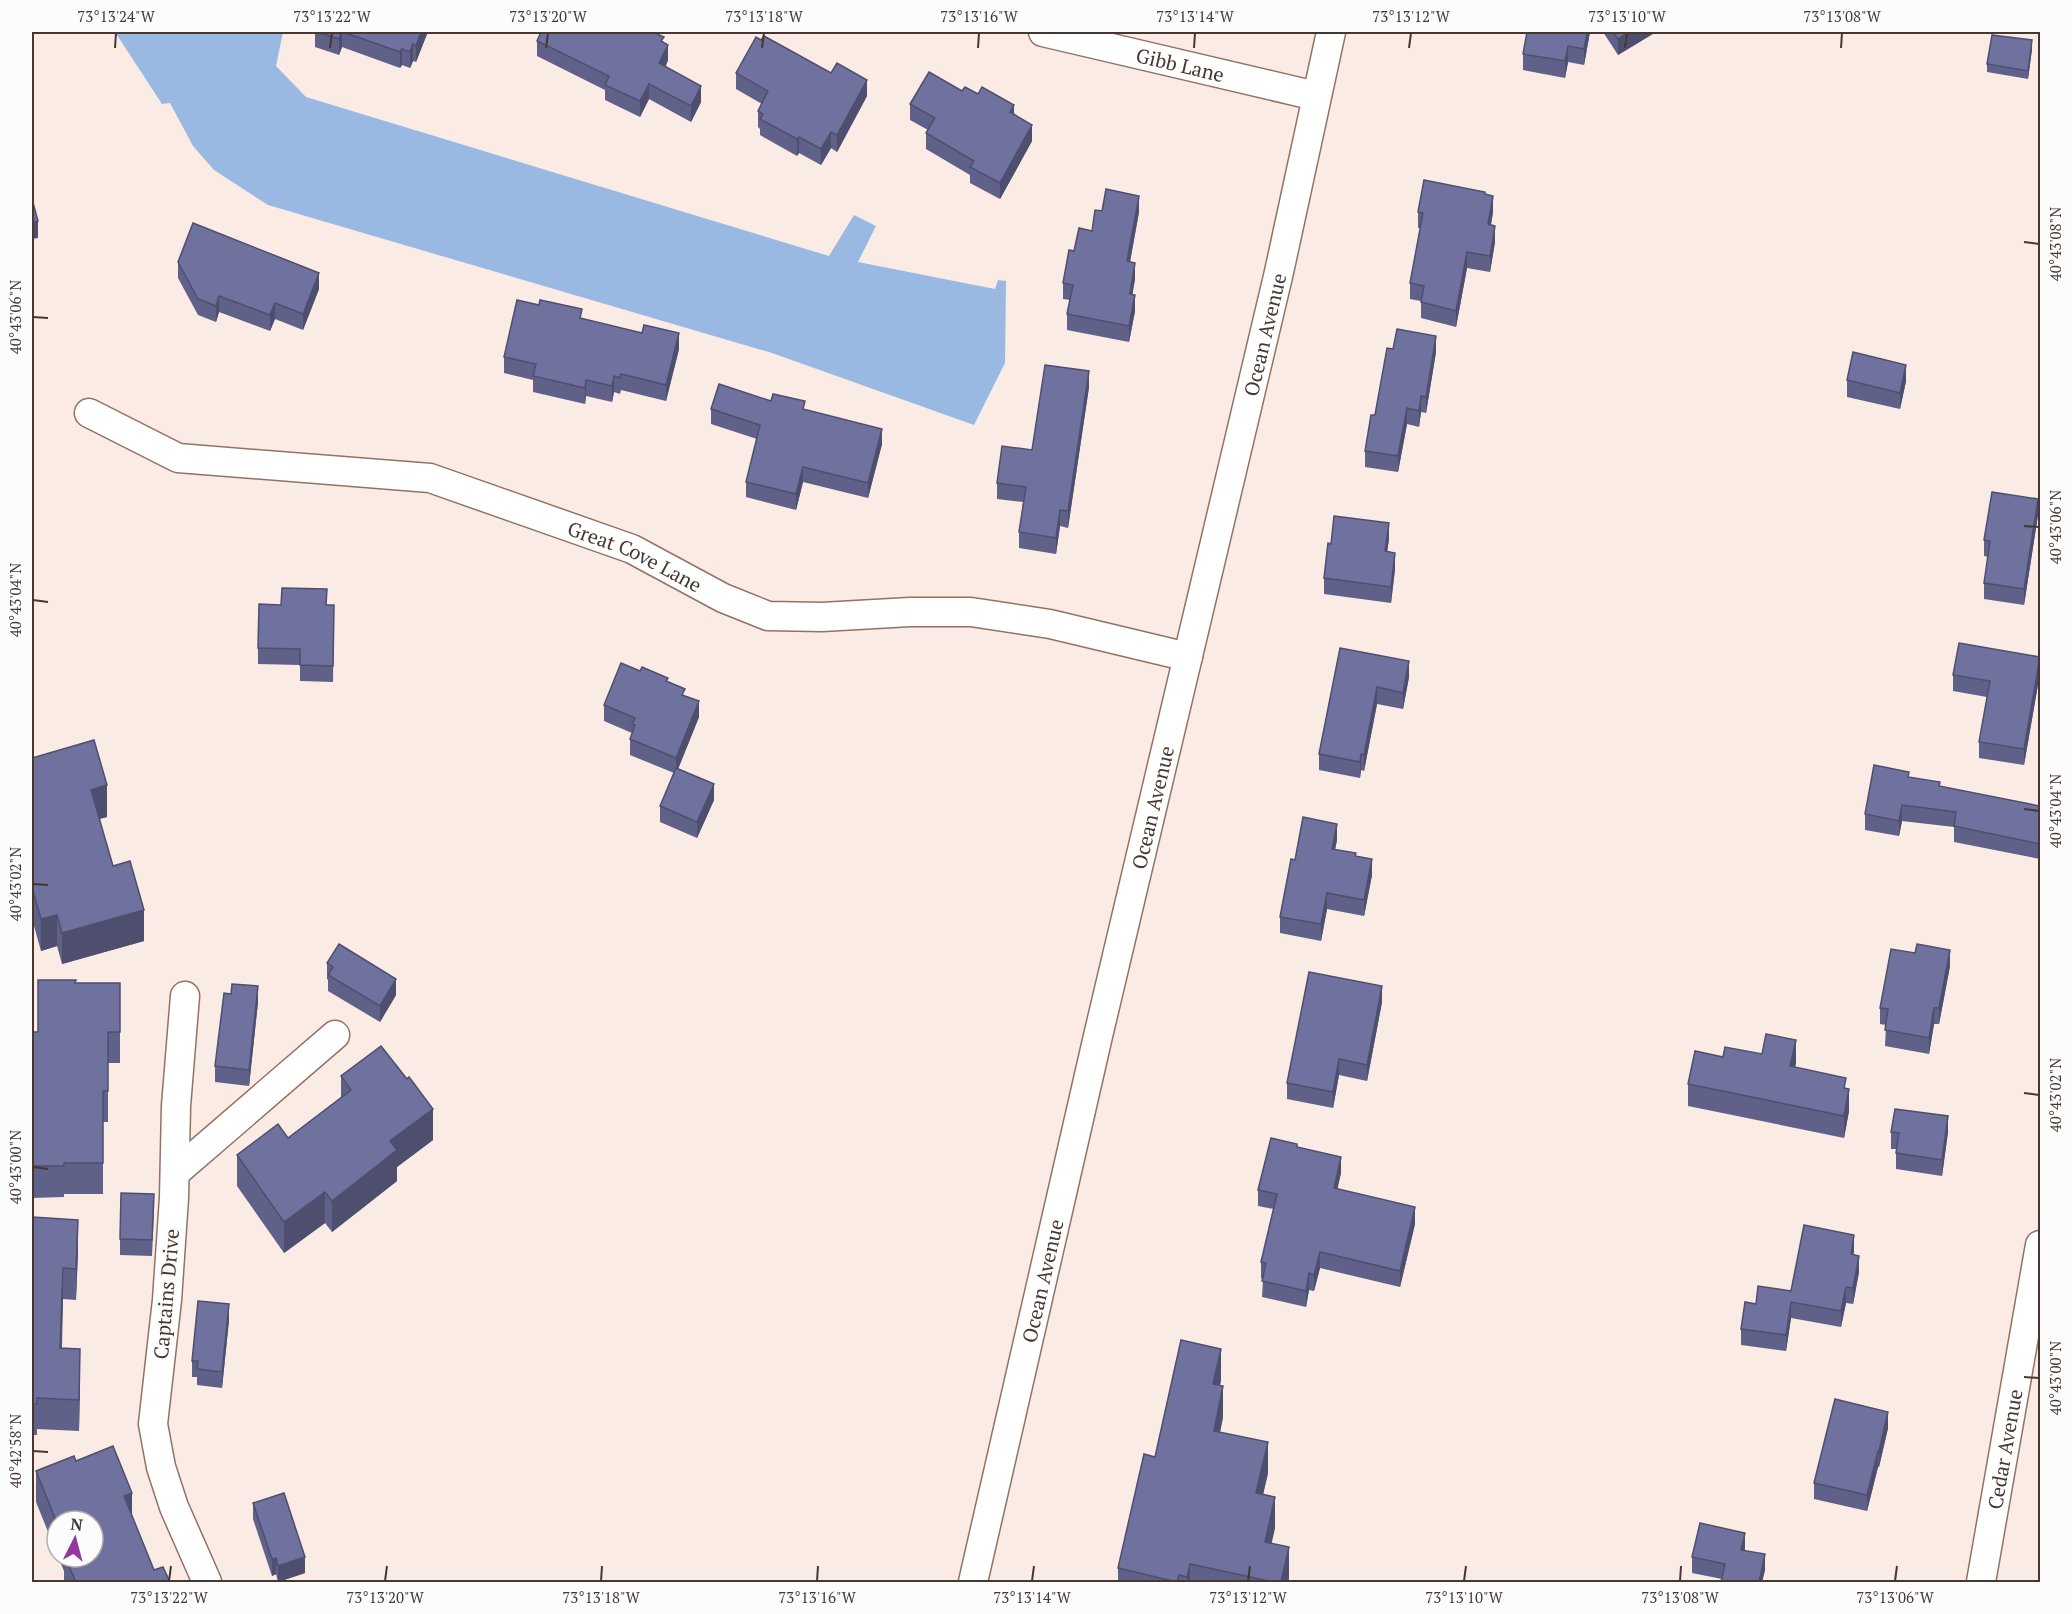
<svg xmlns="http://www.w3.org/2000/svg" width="2072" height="1614" font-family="'PT Serif',serif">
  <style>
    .water { fill: #99b9e3 }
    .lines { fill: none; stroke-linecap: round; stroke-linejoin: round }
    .minor-casing { stroke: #937264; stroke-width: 31 }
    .minor { stroke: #fff; stroke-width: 28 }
    .wall { fill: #5f6188 }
    .shaded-wall { fill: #4e4f6f }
    .building { fill: #6f719e; stroke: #4e4f6f; stroke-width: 1.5 }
    .ticks { fill: none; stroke: #463831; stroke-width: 2 }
    .labels { text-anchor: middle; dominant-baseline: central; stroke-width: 6; stroke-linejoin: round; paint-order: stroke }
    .street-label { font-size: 20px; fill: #463831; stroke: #fcfcfc }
    .neatline { fill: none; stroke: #463831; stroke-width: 2 }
    .ticks-label { font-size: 15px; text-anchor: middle; fill: #463831 }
  </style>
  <rect width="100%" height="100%" fill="#faebe5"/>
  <polygon class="water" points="115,32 283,32 276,66 306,97 829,256 854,215 876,226 858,262 995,289 998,280 1006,281 1005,363 974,425 772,353 268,205 214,170 193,146 170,103 162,104"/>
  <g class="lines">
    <g class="minor-casing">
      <g id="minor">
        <path id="s1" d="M 1043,32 L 1316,96"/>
        <path id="s2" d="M 89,413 L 178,458 L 430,478 L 632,549 L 723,598 L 768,616 L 822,617 L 910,612 L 971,612 L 1050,624 L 1188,657"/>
        <polyline points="185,996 176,1106 174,1198 167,1300 153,1424 161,1467 174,1507 207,1582"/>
        <polyline points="175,1173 335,1035"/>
        <path id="s3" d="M 973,1582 L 1098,1036 L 1279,272 L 1331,32"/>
        <path id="s4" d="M 1981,1582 L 2040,1245"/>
      </g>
    </g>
    <use href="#minor" class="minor"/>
  </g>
  <g class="wall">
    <polygon points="315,32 427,32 427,34 416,62 413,61 410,68 402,65 400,68 342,47 339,55 315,47"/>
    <polygon points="1519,32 1590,32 1584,65 1568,62 1565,78 1523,70 1523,54 1527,33"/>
    <polygon points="1603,32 1656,32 1618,55"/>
    <polygon points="537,41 664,43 668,60 666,66 701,102 691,122 649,99 640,117 605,100 605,90 537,56"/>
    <polygon points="2032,49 2028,79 1987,72 1987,64"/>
    <polygon points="736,73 867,96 837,152 831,148 821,165 799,153 797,156 760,135 760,129 758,127 758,111 762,104 736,89"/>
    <polygon points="962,91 1014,115 1032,141 1000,199 970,183 970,175 926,149 926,133 928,130 910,120 910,104"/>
    <polygon points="1485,194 1493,212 1491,225 1495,242 1490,272 1467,268 1456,327 1421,318 1421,301 1410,299 1410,283 1420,228 1418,228 1418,212"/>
    <polygon points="1102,211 1139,212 1130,262 1135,279 1132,294 1135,311 1129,342 1067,330 1067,314 1070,300 1063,299 1063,283"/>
    <polygon points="178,262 319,289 303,330 275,319 270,331 219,312 216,322 198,315 178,278"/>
    <polygon points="582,318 679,349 666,401 621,390 620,394 614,392 612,402 586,396 585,404 533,392 533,380 504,373 504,357"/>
    <polygon points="1393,349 1436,352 1426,413 1421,412 1419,427 1407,424 1398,472 1365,467 1365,451"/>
    <polygon points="1847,380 1906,381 1900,409 1847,397"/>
    <polygon points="1089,387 1068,528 1060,526 1056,554 1019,548 1019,532 1023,502 997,499 997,483 1032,450"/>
    <polygon points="711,409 805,410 882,444 868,498 803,482 796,510 746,497 746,482 757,439 711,424"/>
    <polygon points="2038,515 2024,605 1984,599 1984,583 1988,557 1984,556 1984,540"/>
    <polygon points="1389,539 1387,551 1395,569 1391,603 1324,594 1324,578"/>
    <polygon points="281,605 334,605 333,682 300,681 300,665 258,664 258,648"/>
    <polygon points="1340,648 1409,677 1403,709 1377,704 1364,771 1361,770 1360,778 1319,770 1319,754"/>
    <polygon points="2040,673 2024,765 1979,758 1979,742 1987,697 1953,691 1953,675"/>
    <polygon points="668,682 685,696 699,717 678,769 714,800 697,838 660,822 660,806 674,773 630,755 630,739 632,733 604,721 604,705"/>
    <polygon points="32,758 107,817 99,819 113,866 144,941 62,964 57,946 41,951 32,919"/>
    <polygon points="1909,777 1940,786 2040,806 2040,859 1954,842 1954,827 1902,821 1899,836 1865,830 1865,814"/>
    <polygon points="1337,840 1335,849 1356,856 1372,875 1364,916 1327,909 1321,941 1280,933 1280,917 1295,860"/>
    <polygon points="327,963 396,995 380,1022 328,991 328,980 327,979"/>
    <polygon points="1950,966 1939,1024 1934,1024 1929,1054 1885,1046 1886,1025 1880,1024 1880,1008"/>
    <polygon points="76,983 120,983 120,1063 108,1063 108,1122 103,1122 103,1194 64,1194 64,1197 32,1198 32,1032 38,1032"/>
    <polygon points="258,1002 249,1086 215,1082 215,1066"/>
    <polygon points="1382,1002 1367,1081 1339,1075 1333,1108 1287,1099 1287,1083"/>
    <polygon points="1723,1057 1796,1063 1795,1067 1846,1088 1849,1111 1844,1138 1688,1106 1688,1084"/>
    <polygon points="341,1076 433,1140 397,1167 397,1181 332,1232 325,1223 284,1253 237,1186 237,1155 288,1138 341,1098"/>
    <polygon points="1891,1132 1948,1132 1942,1176 1896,1169 1896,1149 1891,1149"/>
    <polygon points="1297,1147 1341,1173 1337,1189 1415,1224 1400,1287 1320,1268 1314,1291 1309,1290 1306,1307 1262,1297 1263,1279 1261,1278 1261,1262 1274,1209 1258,1206 1258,1190"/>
    <polygon points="154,1210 152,1256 120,1255 120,1239"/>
    <polygon points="32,1217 78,1251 76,1300 63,1299 62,1348 80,1380 79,1431 37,1429 37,1435 32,1435"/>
    <polygon points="1854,1251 1853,1255 1859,1272 1853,1304 1846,1303 1841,1327 1791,1318 1786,1351 1741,1345 1741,1329 1756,1304 1791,1291"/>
    <polygon points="229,1320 222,1388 197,1385 197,1377 192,1377 192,1361"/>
    <polygon points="1221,1380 1220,1385 1223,1417 1220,1432 1268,1473 1263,1495 1275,1528 1271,1543 1289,1578 1288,1582 1118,1582 1118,1568 1155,1457"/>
    <polygon points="1888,1428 1879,1467 1878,1467 1867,1511 1814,1499 1814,1483"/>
    <polygon points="76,1461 132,1516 154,1570 170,1582 64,1582 64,1571 58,1557 93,1557 57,1521 57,1554 36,1502 36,1471"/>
    <polygon points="253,1503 305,1573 278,1582 276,1574 272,1576 253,1519"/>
    <polygon points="1745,1550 1765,1570 1762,1582 1721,1582 1722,1579 1692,1573 1692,1557"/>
  </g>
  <g class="shaded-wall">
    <polygon points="342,32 342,47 339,55 339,39"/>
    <polygon points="421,32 427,32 427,34 416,62 416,46"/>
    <polygon points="1587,32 1590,32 1584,65 1584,49"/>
    <polygon points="1629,32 1656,32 1618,55 1618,39"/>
    <polygon points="2032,40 2032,49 2028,79 2028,71"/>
    <polygon points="413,44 413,61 410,68 410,52"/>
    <polygon points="668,45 668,60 659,79 659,63"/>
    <polygon points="1568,46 1568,62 1565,78 1565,61"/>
    <polygon points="402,49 402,65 400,68 400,52"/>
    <polygon points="867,80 867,96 837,152 837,135"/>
    <polygon points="649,84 649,99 640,117 640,101"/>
    <polygon points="701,86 701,102 691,122 691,106"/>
    <polygon points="1014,105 1014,121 1010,112"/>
    <polygon points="1032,125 1032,141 1000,199 1000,183"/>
    <polygon points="831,132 831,148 821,165 821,149"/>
    <polygon points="799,137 799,153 797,156 797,139"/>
    <polygon points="1139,196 1139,212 1127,278 1127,261"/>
    <polygon points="1493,196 1493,212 1488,240 1488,224"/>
    <polygon points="38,221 38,238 32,239 32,223"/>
    <polygon points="1495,226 1495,242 1490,272 1490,256"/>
    <polygon points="1467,252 1467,268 1456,327 1456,311"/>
    <polygon points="1135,263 1135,279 1130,310 1130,294"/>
    <polygon points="319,273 319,289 303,330 303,314"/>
    <polygon points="1135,295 1135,311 1129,342 1129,326"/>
    <polygon points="219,296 219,312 216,322 216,306"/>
    <polygon points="275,303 275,319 270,331 270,315"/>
    <polygon points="679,333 679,349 666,401 666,385"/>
    <polygon points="1436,336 1436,352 1426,413 1426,397"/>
    <polygon points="1906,365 1906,381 1900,409 1900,393"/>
    <polygon points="1089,371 1089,387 1068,528 1068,511"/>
    <polygon points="614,376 614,392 612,402 612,386"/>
    <polygon points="586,380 586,396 585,404 585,388"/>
    <polygon points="1421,396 1421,412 1419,427 1419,411"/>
    <polygon points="1407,408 1407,424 1398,472 1398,456"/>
    <polygon points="882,429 882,444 868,498 868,483"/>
    <polygon points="803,467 803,482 796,510 796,494"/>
    <polygon points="2038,499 2038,515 2024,605 2024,589"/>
    <polygon points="1060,510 1060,526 1056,554 1056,538"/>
    <polygon points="1389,523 1389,539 1385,567 1385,551"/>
    <polygon points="1395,553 1395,569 1391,603 1391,587"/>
    <polygon points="2040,657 2040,673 2024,765 2024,749"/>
    <polygon points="1409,661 1409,677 1403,709 1403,693"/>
    <polygon points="1377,687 1377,704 1364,771 1364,755"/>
    <polygon points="699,701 699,717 676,774 676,758"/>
    <polygon points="1361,754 1361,770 1360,778 1360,762"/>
    <polygon points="714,784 714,800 697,838 697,822"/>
    <polygon points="107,785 107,817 91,821 91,790"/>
    <polygon points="1902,805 1902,821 1899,836 1899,821"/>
    <polygon points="1337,824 1337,840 1332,865 1332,849"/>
    <polygon points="1372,859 1372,875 1364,916 1364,900"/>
    <polygon points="1327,893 1327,909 1321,941 1321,924"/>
    <polygon points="144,910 144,941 62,964 62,933"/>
    <polygon points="57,915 57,946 41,951 41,919"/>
    <polygon points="1950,950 1950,966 1939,1024 1939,1008"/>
    <polygon points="396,979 396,995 380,1022 380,1006"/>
    <polygon points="258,986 258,1002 249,1086 249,1070"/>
    <polygon points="1382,986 1382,1002 1367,1081 1367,1065"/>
    <polygon points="1934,1008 1934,1024 1929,1054 1929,1038"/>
    <polygon points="1796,1040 1796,1063 1790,1088 1790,1066"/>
    <polygon points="1339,1059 1339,1075 1333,1108 1333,1092"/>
    <polygon points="1849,1089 1849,1111 1844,1138 1844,1116"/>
    <polygon points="433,1109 433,1140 397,1167 397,1181 332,1232 332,1201 390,1141"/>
    <polygon points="1948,1116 1948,1132 1942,1176 1942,1160"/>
    <polygon points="1341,1157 1341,1173 1334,1204 1334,1188"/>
    <polygon points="325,1192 325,1223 284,1253 284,1222"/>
    <polygon points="1415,1207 1415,1224 1400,1287 1400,1271"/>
    <polygon points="78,1220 78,1251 76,1300 76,1269"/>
    <polygon points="1854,1235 1854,1251 1851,1270 1851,1254"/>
    <polygon points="1320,1252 1320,1268 1314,1291 1314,1275"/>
    <polygon points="1859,1256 1859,1272 1853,1304 1853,1288"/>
    <polygon points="63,1268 63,1299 60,1379 60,1348"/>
    <polygon points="1309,1273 1309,1290 1306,1307 1306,1291"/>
    <polygon points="1846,1287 1846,1303 1841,1327 1841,1311"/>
    <polygon points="1791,1302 1791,1318 1786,1351 1786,1335"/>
    <polygon points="229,1304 229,1320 222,1388 222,1372"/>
    <polygon points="80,1349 80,1380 79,1431 79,1400"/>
    <polygon points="1221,1349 1221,1380 1213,1415 1213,1384"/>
    <polygon points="1223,1386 1223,1417 1214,1462 1214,1431"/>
    <polygon points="1888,1412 1888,1428 1879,1467 1879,1451"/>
    <polygon points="1268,1442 1268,1473 1256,1524 1256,1493"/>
    <polygon points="1878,1451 1878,1467 1867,1511 1867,1495"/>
    <polygon points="132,1493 132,1524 124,1496"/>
    <polygon points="1275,1497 1275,1528 1265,1573 1265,1542"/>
    <polygon points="1745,1533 1745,1549 1741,1566 1741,1550"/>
    <polygon points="1289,1547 1289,1578 1288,1582 1281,1582"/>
    <polygon points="1765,1554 1765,1570 1762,1582 1759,1582"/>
    <polygon points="305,1557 305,1573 278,1582 278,1566"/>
    <polygon points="276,1558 276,1574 272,1576 272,1559"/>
    <polygon points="1190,1564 1190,1582 1187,1582 1187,1577"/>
  </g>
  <g class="building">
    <polygon points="317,32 341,32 339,39"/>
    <polygon points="343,32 421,32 416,46 413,44 410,52 402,49 400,52"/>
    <polygon points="541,32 653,32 664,37 661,41 668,45 659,63 701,86 691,106 649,84 640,101 605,85 609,76 537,41"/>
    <polygon points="1527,32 1587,32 1584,49 1568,46 1565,61 1523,54"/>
    <polygon points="1613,32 1629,32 1618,39"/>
    <polygon points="1992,35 2032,40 2028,71 1987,64"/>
    <polygon points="764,36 831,73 837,63 867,80 837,135 831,132 821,149 799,137 797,139 760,119 763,114 758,111 768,91 736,73 756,37 761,40"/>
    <polygon points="929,72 962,91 965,87 978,94 982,87 1014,105 1010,112 1032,125 1000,183 970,167 974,161 926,133 935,118 910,104"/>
    <polygon points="1424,180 1485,192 1485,194 1493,196 1488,224 1495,226 1490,256 1467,252 1456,311 1421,302 1424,286 1410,283 1423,213 1418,212"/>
    <polygon points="1106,189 1139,196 1127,261 1135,263 1130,294 1135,295 1129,326 1067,314 1073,285 1063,283 1069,250 1074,251 1079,228 1092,231 1095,210 1102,211"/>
    <polygon points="32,199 38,221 32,223"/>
    <polygon points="193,223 319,273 303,314 275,303 270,315 219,296 216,306 198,299 178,262"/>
    <polygon points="517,300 539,305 540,300 582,309 580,318 642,333 644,325 679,333 666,385 621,374 620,378 614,376 612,386 586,380 585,388 533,376 536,364 504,357"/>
    <polygon points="1397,329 1436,336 1426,397 1421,396 1419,411 1407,408 1398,456 1365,451 1371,415 1375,415 1387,348 1393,349"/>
    <polygon points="1853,352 1906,365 1900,393 1847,380"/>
    <polygon points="1045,365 1089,371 1068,511 1060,510 1056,538 1019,532 1026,487 997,483 1002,446 1032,450"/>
    <polygon points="719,384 771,401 773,394 805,401 803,409 882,429 868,483 803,467 796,494 746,482 760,425 711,409"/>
    <polygon points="1992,492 2038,499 2024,589 1984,583 1990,541 1984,540"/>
    <polygon points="1334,516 1389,523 1385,551 1395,553 1391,587 1324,578 1328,543 1331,544"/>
    <polygon points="282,588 327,589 326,605 334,605 333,666 300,665 300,649 258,648 259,604 281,605"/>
    <polygon points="1959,643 2040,657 2024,749 1979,742 1990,681 1953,675"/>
    <polygon points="1340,648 1409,661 1403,693 1377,687 1364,755 1361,754 1360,762 1319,754"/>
    <polygon points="621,663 640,671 642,667 668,678 666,681 685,689 682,695 699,701 676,758 630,739 635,725 632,724 635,718 604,705"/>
    <polygon points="94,740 107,785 91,790 113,866 130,861 144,910 62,933 57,915 41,919 32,888 32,758"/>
    <polygon points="1874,765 1909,772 1908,777 1940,782 1939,786 2040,806 2040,844 1954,826 1956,812 1902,805 1899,821 1865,814"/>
    <polygon points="676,768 714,784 697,822 660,806"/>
    <polygon points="1303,817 1337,824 1332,849 1356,853 1355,856 1372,859 1364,900 1327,893 1321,924 1280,917 1291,859 1295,860"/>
    <polygon points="339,944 396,979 380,1006 328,975 333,967 327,963"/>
    <polygon points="1917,944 1950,950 1939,1008 1934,1008 1929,1038 1885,1030 1888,1009 1880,1008 1891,949 1915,953"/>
    <polygon points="1309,972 1382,986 1367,1065 1339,1059 1333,1092 1287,1083"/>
    <polygon points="38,980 76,980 75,983 120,983 120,1032 108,1032 108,1091 103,1091 103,1163 64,1163 64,1166 32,1166 32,1032 38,1032"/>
    <polygon points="232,984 258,986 249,1070 215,1066 224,993 231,994"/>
    <polygon points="1766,1034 1796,1040 1790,1066 1846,1078 1844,1088 1849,1089 1844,1116 1688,1084 1695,1051 1723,1057 1725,1047 1762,1054"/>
    <polygon points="381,1046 407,1079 409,1077 433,1109 390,1141 397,1150 332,1201 325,1192 284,1222 237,1155 278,1124 288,1138 351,1090 341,1076"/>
    <polygon points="1895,1109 1948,1116 1942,1160 1896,1153 1899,1133 1891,1132"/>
    <polygon points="1271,1138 1297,1144 1297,1147 1341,1157 1334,1188 1415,1207 1400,1271 1320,1252 1314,1275 1309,1273 1306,1291 1262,1281 1266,1263 1261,1262 1277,1194 1258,1190"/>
    <polygon points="121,1193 154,1194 152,1240 120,1239"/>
    <polygon points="32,1217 78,1220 76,1269 63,1268 60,1348 80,1349 79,1400 37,1398 37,1404 32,1404"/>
    <polygon points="1804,1225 1854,1235 1851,1254 1859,1256 1853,1288 1846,1287 1841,1311 1791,1302 1786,1335 1741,1329 1745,1302 1756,1304 1758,1286 1791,1291"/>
    <polygon points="198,1301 229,1304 222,1372 197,1369 198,1361 192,1361"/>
    <polygon points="1181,1340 1221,1349 1213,1384 1223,1386 1214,1431 1268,1442 1256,1493 1275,1497 1265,1542 1289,1547 1281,1582 1273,1582 1190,1564 1187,1577 1179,1575 1177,1582 1118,1568 1144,1454 1155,1457"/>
    <polygon points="1835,1399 1888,1412 1879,1451 1878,1451 1867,1495 1814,1483"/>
    <polygon points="113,1446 132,1493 124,1496 154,1570 163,1567 170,1582 76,1582 65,1557 93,1557 93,1521 57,1521 57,1523 36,1471 74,1456 76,1461"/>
    <polygon points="284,1493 305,1557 278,1566 276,1558 272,1559 253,1503"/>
    <polygon points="1700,1523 1745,1533 1741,1550 1765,1554 1759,1582 1721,1582 1725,1564 1692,1557"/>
  </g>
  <path class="ticks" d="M 115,48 L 116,33M 330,48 L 332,33M 546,48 L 548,33M 762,48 L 764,33M 978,48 L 979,33M 1194,48 L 1195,33M 1409,48 L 1411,33M 1625,48 L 1627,33M 1841,48 L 1842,33M 2024,242 L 2039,244M 33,317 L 48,318M 2024,526 L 2039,527M 33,600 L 48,602M 2024,809 L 2039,811M 33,884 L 48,885M 2024,1093 L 2039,1095M 33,1167 L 48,1169M 2024,1377 L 2039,1378M 33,1451 L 48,1452M 169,1581 L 171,1566M 385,1581 L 387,1566M 601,1581 L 602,1566M 817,1581 L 818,1566M 1032,1581 L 1034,1566M 1248,1581 L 1250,1566M 1464,1581 L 1466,1566M 1680,1581 L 1681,1566M 1895,1581 L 1897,1566"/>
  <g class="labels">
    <g class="street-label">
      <text stroke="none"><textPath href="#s1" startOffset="141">Gibb Lane</textPath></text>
      <text stroke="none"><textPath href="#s3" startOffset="1281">Ocean Avenue</textPath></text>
      <text stroke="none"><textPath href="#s2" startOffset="572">Great Cove Lane</textPath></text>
      <text stroke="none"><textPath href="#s3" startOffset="795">Ocean Avenue</textPath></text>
      <text stroke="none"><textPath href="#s3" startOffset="309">Ocean Avenue</textPath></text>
      <text transform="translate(166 1294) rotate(-85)">Captains Drive</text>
      <text stroke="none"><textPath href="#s4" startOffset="135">Cedar Avenue</textPath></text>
    </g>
  </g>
  <rect width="2072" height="1614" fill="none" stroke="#fcfcfc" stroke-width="66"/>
  <g transform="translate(75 1539) rotate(6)"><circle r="28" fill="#fcfcfc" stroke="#b3aeab" stroke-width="1.5"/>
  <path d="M0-4.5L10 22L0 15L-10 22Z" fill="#9236a0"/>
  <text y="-9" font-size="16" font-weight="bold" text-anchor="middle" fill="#463831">N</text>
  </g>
  <rect x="33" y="33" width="2006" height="1548" class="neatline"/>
  <g class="ticks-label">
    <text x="116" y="22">73°13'24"W</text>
    <text x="332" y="22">73°13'22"W</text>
    <text x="548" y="22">73°13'20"W</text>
    <text x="764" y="22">73°13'18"W</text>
    <text x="979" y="22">73°13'16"W</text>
    <text x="1195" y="22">73°13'14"W</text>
    <text x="1411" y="22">73°13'12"W</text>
    <text x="1627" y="22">73°13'10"W</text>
    <text x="1842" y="22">73°13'08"W</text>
    <text transform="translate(2056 244) rotate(-90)" y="5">40°43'08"N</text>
    <text transform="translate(16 317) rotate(-90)" y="5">40°43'06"N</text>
    <text transform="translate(2056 527) rotate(-90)" y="5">40°43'06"N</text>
    <text transform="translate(16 600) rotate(-90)" y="5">40°43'04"N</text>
    <text transform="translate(2056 811) rotate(-90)" y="5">40°43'04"N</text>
    <text transform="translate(16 884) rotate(-90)" y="5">40°43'02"N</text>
    <text transform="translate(2056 1095) rotate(-90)" y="5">40°43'02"N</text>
    <text transform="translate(16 1167) rotate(-90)" y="5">40°43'00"N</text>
    <text transform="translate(2056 1378) rotate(-90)" y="5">40°43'00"N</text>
    <text transform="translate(16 1451) rotate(-90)" y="5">40°42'58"N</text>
    <text x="169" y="1603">73°13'22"W</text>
    <text x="385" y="1603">73°13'20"W</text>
    <text x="601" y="1603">73°13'18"W</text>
    <text x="817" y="1603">73°13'16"W</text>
    <text x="1032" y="1603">73°13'14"W</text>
    <text x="1248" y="1603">73°13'12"W</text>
    <text x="1464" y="1603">73°13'10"W</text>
    <text x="1680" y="1603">73°13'08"W</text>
    <text x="1895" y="1603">73°13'06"W</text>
  </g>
</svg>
